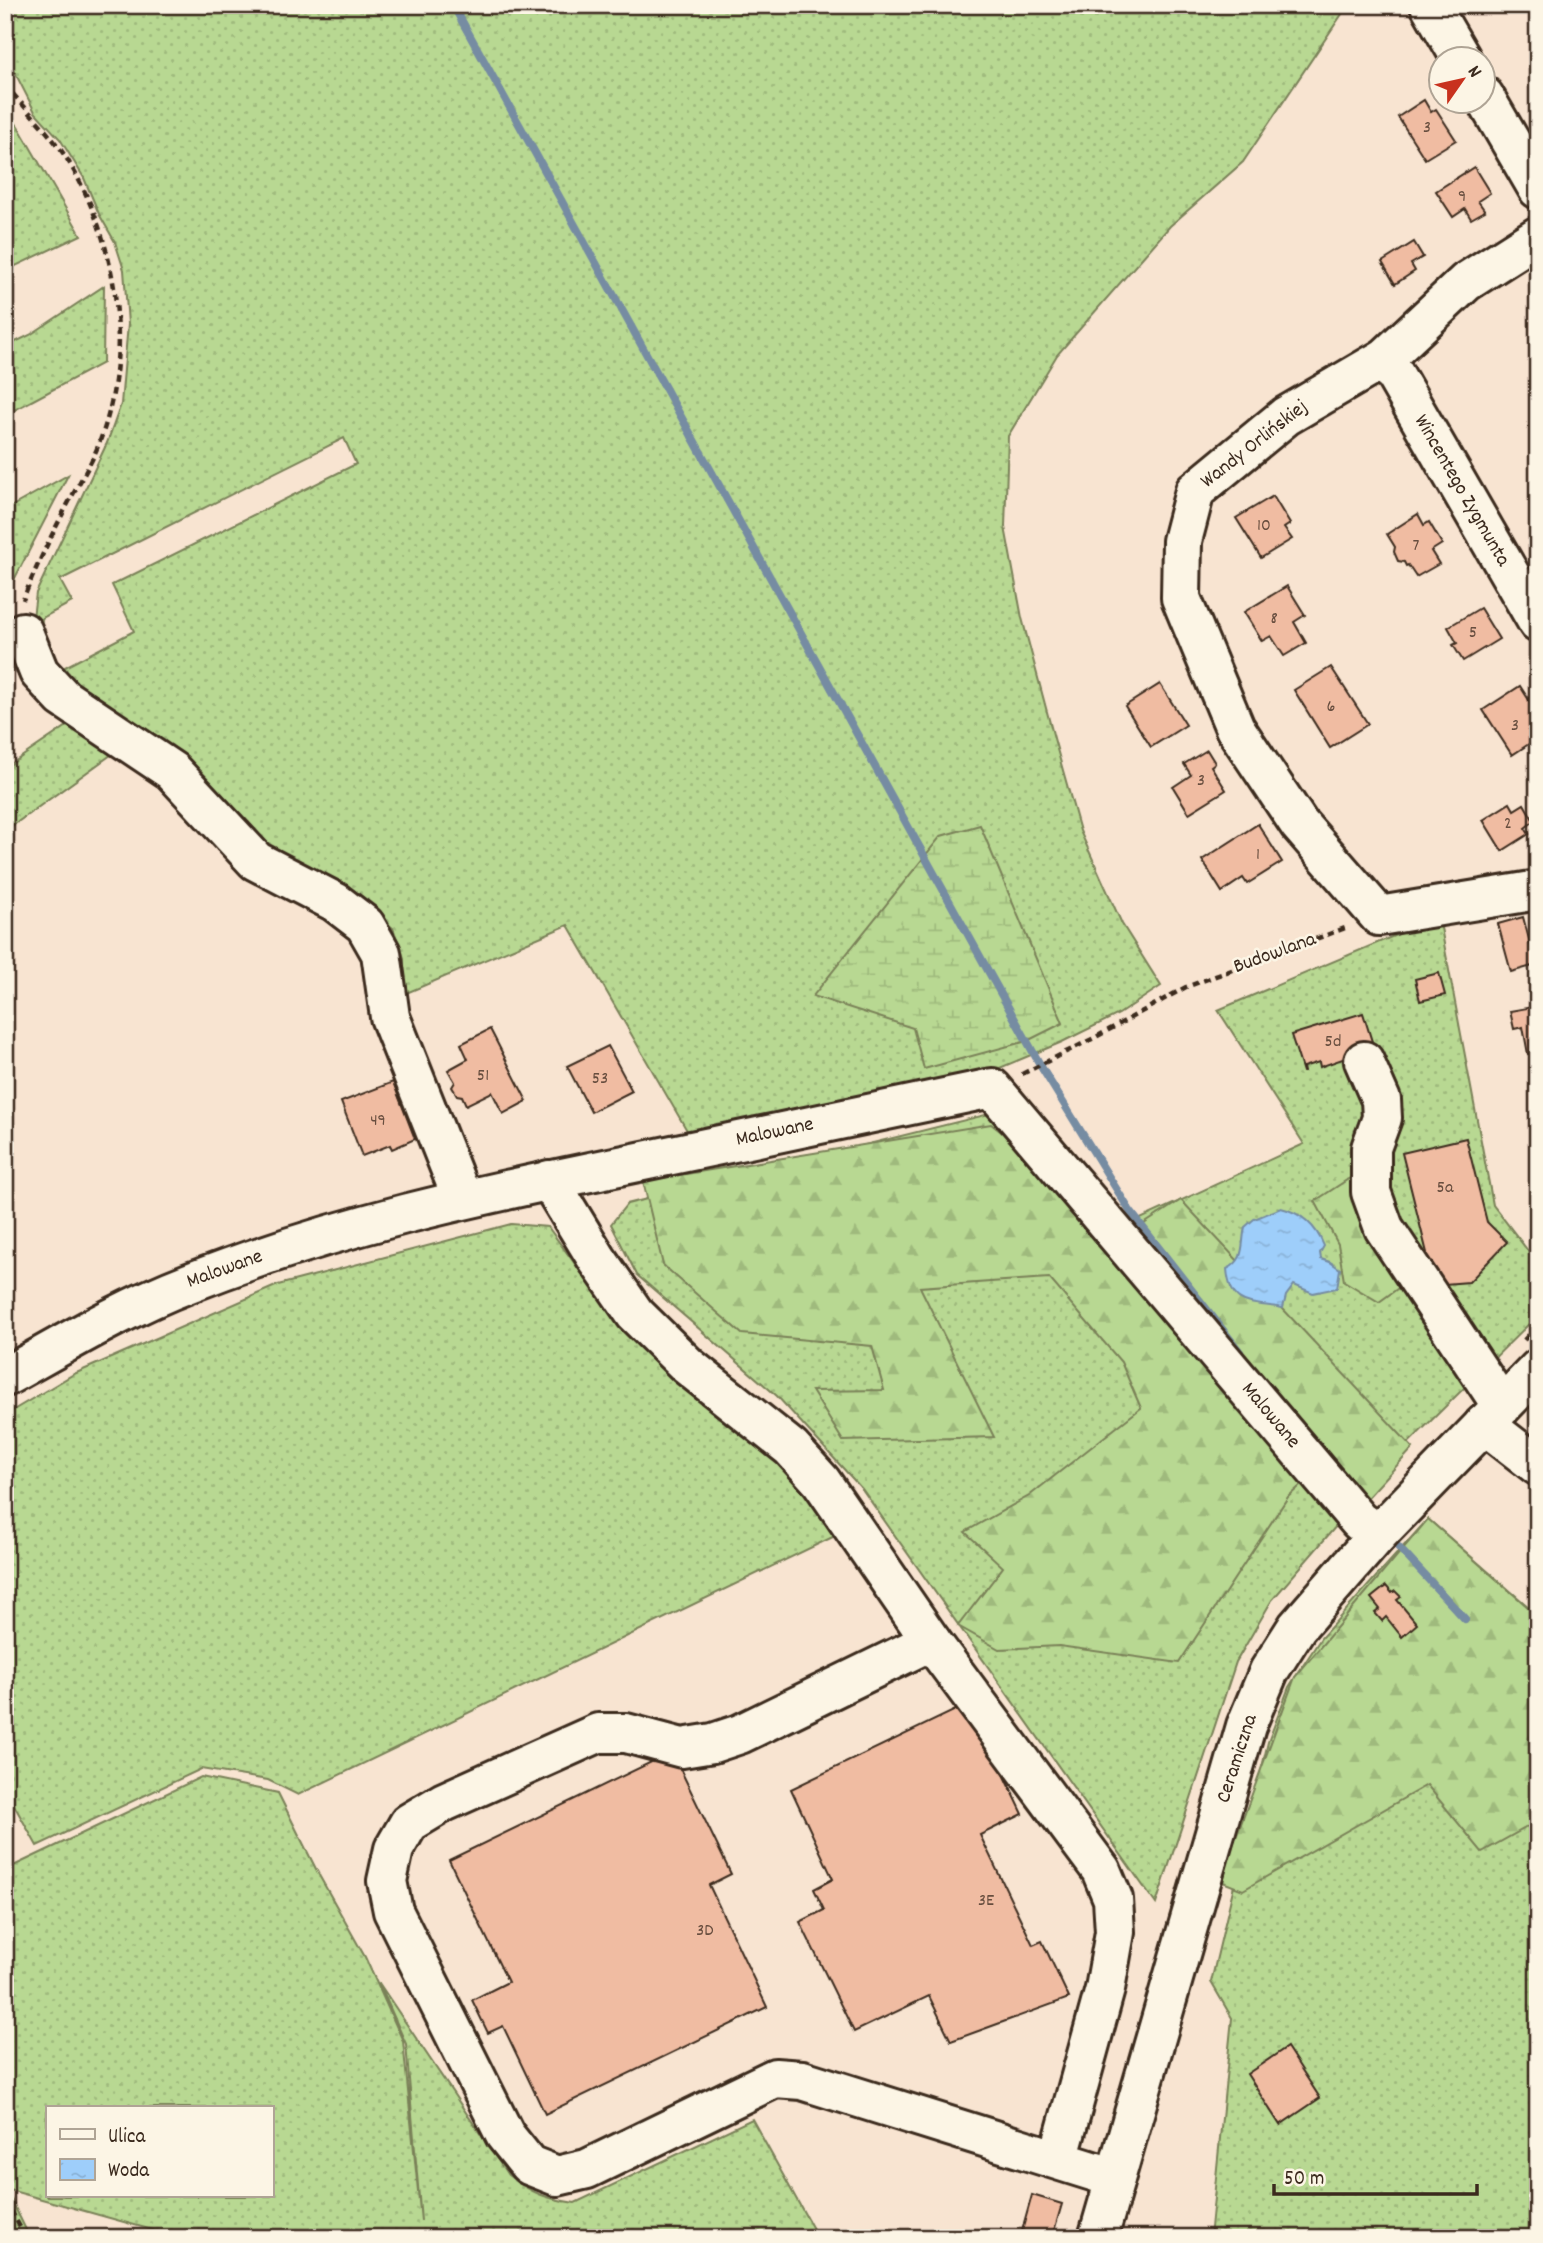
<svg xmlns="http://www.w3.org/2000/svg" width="1543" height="2243" font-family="Dekko,sans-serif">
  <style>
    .grass { fill: url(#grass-dots); stroke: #7a8158; stroke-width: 2; fill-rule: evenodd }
    .forest { fill: url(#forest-firs); stroke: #7a8158; stroke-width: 2 }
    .wetland { fill: url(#wetland-marsh); stroke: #7a8158; stroke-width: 2 }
    .water { fill: url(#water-ripples); stroke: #768ca2; stroke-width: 2 }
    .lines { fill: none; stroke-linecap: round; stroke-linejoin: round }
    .stream { stroke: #768ca2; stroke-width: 8 }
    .building { fill: #f0bca2; stroke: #3b2a1e; stroke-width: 2 }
    .minor-casing { stroke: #3b2a1e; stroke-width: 44 }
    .path { stroke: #3b2a1e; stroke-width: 4.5; stroke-dasharray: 7 5; stroke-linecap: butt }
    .minor { stroke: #fcf5e5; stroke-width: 38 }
    .labels { text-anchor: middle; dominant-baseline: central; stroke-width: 5; stroke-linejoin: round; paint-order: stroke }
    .number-label { font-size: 18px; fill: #684e3f }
    .street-label { font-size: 21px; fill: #3b2a1e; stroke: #fcf5e5 }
  </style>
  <defs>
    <pattern id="grass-dots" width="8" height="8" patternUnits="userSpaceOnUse" patternTransform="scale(1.75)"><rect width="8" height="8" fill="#b8d892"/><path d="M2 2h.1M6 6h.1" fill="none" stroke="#9fba7d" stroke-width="1.8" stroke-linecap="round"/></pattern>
    <pattern id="forest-firs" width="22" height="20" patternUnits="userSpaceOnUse" patternTransform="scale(1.75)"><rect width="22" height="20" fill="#b8d892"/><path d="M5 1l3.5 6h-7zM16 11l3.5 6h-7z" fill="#9fba7d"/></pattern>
    <pattern id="wetland-marsh" width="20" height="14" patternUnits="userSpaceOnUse" patternTransform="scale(1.75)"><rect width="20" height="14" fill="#b8d892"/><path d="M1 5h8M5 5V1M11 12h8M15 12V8" fill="none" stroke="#9fba7d"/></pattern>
    <pattern id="water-ripples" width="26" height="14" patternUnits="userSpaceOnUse" patternTransform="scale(1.75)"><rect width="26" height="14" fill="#9ecefa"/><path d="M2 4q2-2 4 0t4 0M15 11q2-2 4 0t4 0" fill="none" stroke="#89b1d6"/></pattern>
  </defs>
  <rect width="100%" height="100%" fill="#f8e4d1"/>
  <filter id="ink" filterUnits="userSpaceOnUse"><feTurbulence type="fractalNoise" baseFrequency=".0143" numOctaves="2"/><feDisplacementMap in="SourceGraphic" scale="14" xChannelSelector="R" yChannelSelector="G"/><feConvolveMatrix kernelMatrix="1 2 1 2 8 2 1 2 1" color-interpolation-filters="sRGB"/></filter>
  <g filter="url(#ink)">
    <g class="grass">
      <polygon points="5,5 1348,5 1243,162 1170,226 1057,355 1008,436 1005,527 1022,618 1055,742 1080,831 1122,924 1161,986 1119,1014 1062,1042 983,1075 689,1134 568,925 404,994 404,958 393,928 369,909 268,852 61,669 134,631 112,585 356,464 344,438 60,580 72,602 42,618 41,635 33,618 36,593 107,443 121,404 128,324 124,270 115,242 99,214 84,178 60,139 35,112 5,53"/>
      <polygon points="5,110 18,126 81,235 5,271"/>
      <polygon points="104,286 103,363 5,415 5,347 30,335"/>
      <polygon points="68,475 14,580 5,582 5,510"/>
      <polygon points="79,718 122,747 5,831 5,768"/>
      <polygon points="1439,917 1493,1205 1538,1264 1538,1315 1362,1489 1138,1220 1304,1144 1218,1010"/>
      <polygon points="989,1114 1338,1524 1272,1600 1236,1662 1156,1904 862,1489 777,1396 637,1275 611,1224 627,1204"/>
      <polygon points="511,1224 548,1227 619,1324 794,1466 839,1534 298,1795 268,1780 201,1769 37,1846 5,1789 5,1415 74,1374 278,1285"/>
      <polygon points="1428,1519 1538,1615 1538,2238 1210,2238 1232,2018 1211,1982 1268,1742 1289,1687 1321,1638"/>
      <path d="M 201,1777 L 278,1793 L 320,1877 L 365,1957 L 403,2041 L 421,2221 L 406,2044 L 379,1983 L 508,2175 C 531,2193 547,2199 575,2203 L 752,2119 L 818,2238 L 181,2238 L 6,2189 L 30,2238 L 5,2238 L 5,1870 ZM 47,2108 L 271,2108 L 271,2196 L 47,2196 Z"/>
    </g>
    <g class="forest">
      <polygon points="991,1124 1052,1171 1310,1477 1288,1497 1179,1663 1059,1646 999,1649 958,1626 1003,1567 965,1532 1029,1496 1141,1408 1121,1362 1049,1278 920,1287 994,1437 843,1441 812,1391 884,1390 872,1346 742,1334 663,1265 643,1181"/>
      <polygon points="1350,1178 1408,1281 1379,1302 1344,1281 1338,1244 1315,1201"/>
      <polygon points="1181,1200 1413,1448 1357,1509 1127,1235"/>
      <polygon points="1428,1519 1538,1616 1538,1821 1482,1852 1427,1785 1243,1890 1220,1881 1295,1677"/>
    </g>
    <polygon class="wetland" points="980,825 1063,1023 1027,1041 924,1069 913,1028 813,996 941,836"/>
    <path class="water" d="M 1281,1208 C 1302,1213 1316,1226 1324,1246 L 1320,1253 L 1321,1259 L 1330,1262 L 1340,1269 L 1337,1288 L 1313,1293 L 1294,1285 L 1286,1296 L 1283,1308 C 1253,1302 1230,1309 1227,1269 C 1246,1260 1241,1244 1245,1227 L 1254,1219 Z"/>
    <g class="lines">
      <g class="stream">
        <polyline points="453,5 1043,1070 1130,1211 1240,1352"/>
        <polyline points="1388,1536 1465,1619"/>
      </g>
    </g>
    <g class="building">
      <polygon points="1424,100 1431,112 1436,109 1456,140 1425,159 1398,117"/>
      <polygon points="1474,167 1490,193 1478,201 1485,211 1471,219 1465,209 1453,217 1436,191"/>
      <polygon points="1414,242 1423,257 1411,264 1415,271 1395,284 1382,262"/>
      <polygon points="1273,496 1290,524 1284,528 1292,539 1261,558 1236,518"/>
      <polygon points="1418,514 1424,525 1429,522 1442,544 1431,551 1439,564 1416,577 1408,565 1406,566 1404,562 1398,561 1394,552 1395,547 1387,534"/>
      <polygon points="1287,586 1305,615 1294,622 1306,643 1284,656 1271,636 1262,641 1244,612"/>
      <polygon points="1480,608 1499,639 1463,661 1453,645 1457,643 1448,627"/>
      <polygon points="1331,667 1368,724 1330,748 1294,690"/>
      <polygon points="1160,684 1186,725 1151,747 1125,706"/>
      <polygon points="1520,686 1538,714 1538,738 1512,755 1483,710"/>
      <polygon points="1207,750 1215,763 1211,766 1226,790 1189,813 1173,787 1191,775 1184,764"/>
      <polygon points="1510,803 1514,810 1524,804 1534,821 1525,828 1529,834 1502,851 1483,820"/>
      <polygon points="1258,824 1282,862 1247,884 1243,878 1222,892 1202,860"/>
      <polygon points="1523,917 1536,965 1511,972 1498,924"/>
      <polygon points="1439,973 1445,995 1420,1001 1415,979"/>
      <polygon points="1538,1006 1538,1052 1528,1054 1523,1027 1514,1029 1510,1011"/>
      <polygon points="1363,1013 1374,1048 1320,1067 1319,1062 1303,1067 1304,1072 1303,1072 1291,1035"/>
      <polygon points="490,1029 527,1101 503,1114 492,1092 466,1105 462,1096 457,1095 452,1087 455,1082 448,1070 468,1059 461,1044"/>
      <polygon points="608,1046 632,1091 591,1112 567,1066"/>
      <polygon points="393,1082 415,1139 392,1149 390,1145 362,1156 341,1102"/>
      <polygon points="1466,1138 1487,1222 1507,1242 1469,1282 1444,1284 1421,1261 1427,1253 1402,1153"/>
      <polygon points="1386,1586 1392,1593 1395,1591 1401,1597 1397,1600 1417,1624 1402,1637 1386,1617 1382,1621 1375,1613 1380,1609 1371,1598"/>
      <polygon points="970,1703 1023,1814 980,1835 1033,1945 1042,1941 1069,1998 951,2041 929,1996 854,2032 800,1922 824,1910 814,1889 833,1879 791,1789"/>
      <polygon points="672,1752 731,1874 709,1885 767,2007 545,2114 503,2026 488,2033 472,2000 508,1982 449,1860"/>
      <polygon points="1287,2047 1320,2098 1280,2125 1247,2074"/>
      <polygon points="1032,2195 1062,2204 1052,2238 1034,2238 1035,2235 1022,2231"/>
    </g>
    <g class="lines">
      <g class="minor-casing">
        <g id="minor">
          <polyline points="1430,5 1462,60"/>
          <polyline points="1484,96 1538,189"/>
          <polyline points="1538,236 1466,282 1385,358 1286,416 1195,491 1182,541 1181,598 1235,728 1299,824 1379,916 1538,890"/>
          <polyline points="1385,358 1538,623"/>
          <polyline points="23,632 39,672 63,698 172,771 256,861 335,902 365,925 381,953 390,1017 462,1198"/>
          <polyline points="1364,1061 1381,1100 1382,1118 1371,1148 1371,1192 1384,1228 1502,1406"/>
          <polyline points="549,1180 597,1259 635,1314 688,1366 791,1448 821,1481 931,1641"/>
          <path d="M 5,1377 C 66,1343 124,1308 189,1283 C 333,1226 477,1195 629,1164 C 750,1139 871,1113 992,1088 L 1359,1521 L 1378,1534"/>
          <polyline points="1484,1424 1538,1466"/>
          <polyline points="1058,2160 1105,1989 1115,1932 1113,1899 1101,1870 931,1641 740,1734 713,1743 682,1748 626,1733 598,1733 444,1802 409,1823 394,1849 387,1881 393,1911 505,2135 529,2165 557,2176 587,2169 775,2078 802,2080 1115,2178"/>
          <polyline points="1098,2238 1246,1726 1269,1671 1297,1627 1379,1533 1538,1369"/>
        </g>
      </g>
      <g class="path">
        <path d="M 5,85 C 25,108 55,138 70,164 C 119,247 134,355 98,446 C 91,464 80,481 71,498 C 53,532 37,564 23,600"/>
        <polyline points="1022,1074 1096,1037 1186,987 1348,927"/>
        <polyline points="1524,1340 1538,1325"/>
        <polyline points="5,2200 26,2238"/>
      </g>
      <use href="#minor" class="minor"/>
    </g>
  </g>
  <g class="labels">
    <g class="number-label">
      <text x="1427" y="128">3</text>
      <text x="1462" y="197">9</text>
      <text x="1264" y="526">10</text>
      <text x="1416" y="546">7</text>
      <text x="1274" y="619">8</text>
      <text x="1473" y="633">5</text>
      <text x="1331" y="707">6</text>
      <text x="1515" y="726">3</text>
      <text x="1201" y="781">3</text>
      <text x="1508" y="824">2</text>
      <text x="1258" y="855">1</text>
      <text x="1333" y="1042">5d</text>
      <text x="483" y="1076">51</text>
      <text x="600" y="1079">53</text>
      <text x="378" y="1121">49</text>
      <text x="1445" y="1188">5a</text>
      <text x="986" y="1901">3E</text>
      <text x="705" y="1931">3D</text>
    </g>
    <g class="street-label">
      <text transform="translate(1255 445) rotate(-38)">Wandy Orlińskiej</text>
      <text transform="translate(1461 491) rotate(60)">Wincentego Zygmunta</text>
      <text transform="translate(1275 954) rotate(-20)">Budowlana</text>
      <text transform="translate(775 1133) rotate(-12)">Malowane</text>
      <text transform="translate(225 1270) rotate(-20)">Malowane</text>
      <text transform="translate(1270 1416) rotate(50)">Malowane</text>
      <text transform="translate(1238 1759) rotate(-72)">Ceramiczna</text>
    </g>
  </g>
  <rect width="1543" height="2243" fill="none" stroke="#fcf5e5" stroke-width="28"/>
  <rect x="14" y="14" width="1515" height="2215" fill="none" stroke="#3b2a1e" stroke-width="2.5" filter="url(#ink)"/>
  <rect x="46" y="2106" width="228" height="91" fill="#fcf5e5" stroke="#afa495" stroke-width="2"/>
  <rect x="60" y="2129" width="35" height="10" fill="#fcf5e5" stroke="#afa495" stroke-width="2"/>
  <text x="108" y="2142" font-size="21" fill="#3b2a1e">Ulica</text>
  <rect x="60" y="2159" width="35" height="21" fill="url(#water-ripples)" stroke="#afa495" stroke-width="2"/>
  <text x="108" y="2176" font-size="21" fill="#3b2a1e">Woda</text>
  <g transform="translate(1462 80) rotate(56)"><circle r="33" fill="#fcf5e5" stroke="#afa495" stroke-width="2"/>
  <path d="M0-5L12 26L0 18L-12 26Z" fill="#c8321e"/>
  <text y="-10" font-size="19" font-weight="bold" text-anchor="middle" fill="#3b2a1e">N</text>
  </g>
  <path d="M1274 2184v10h203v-10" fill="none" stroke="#3b2a1e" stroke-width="3.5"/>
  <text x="1284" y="2184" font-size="21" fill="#3b2a1e" stroke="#fcf5e5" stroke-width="5" paint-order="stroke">50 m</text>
</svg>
